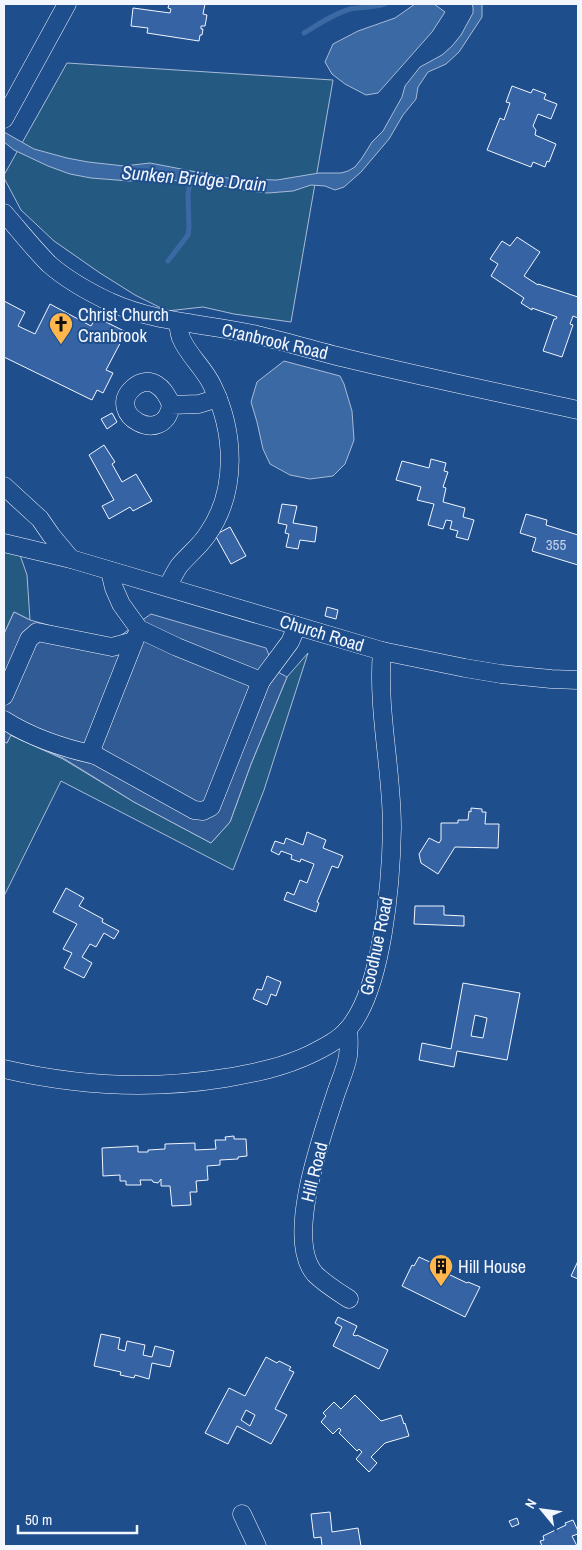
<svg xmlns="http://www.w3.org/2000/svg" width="582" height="1550" font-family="'Archivo Narrow',sans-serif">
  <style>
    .green { fill: #245a82; stroke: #a8bbd7 }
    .parking { fill: #305b95; stroke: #a8bbd7 }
    .water { fill: #3b69a3; stroke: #a8bbd7 }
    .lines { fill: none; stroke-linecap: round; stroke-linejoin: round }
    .stream { stroke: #3b69a3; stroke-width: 5 }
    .building { fill: #3563a3; stroke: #f2f6ff; fill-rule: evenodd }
    .minor-casing { stroke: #f2f6ff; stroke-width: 19 }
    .minor { stroke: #1f4e8c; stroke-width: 18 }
    .labels { text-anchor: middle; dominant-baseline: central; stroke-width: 4; stroke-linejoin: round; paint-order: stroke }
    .number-label { font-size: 15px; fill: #c3d1e8 }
    .poi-label { font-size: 18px; fill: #f2f6ff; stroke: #1f4e8c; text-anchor: start }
    .street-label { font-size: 18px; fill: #f2f6ff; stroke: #1f4e8c }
    .water-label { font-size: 19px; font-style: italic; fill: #f2f6ff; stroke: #1f4e8c }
  </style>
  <rect width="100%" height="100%" fill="#1f4e8c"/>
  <g class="green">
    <polygon points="67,63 333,80 291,322 234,314 203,307 167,311 135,295 100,273 54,241 21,210 4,178 4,175"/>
    <polygon points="4,552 20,555 27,575 30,620 14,612 4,634"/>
    <polygon points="308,653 264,790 233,870 61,781 4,896 4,742 7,743 10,735 63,759 134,802 211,843 230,822 251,764 287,677"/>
  </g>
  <polygon class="parking" points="14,612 30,620 102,640 120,636 151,614 266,648 276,671 287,677 251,764 230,822 211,843 134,802 63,758 11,735 7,743 4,742 4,634"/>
  <g class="water">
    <polygon points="415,4 434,4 445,12 432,32 378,93 366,95 345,84 332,74 325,62 333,44 358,31 395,18"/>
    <polygon points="472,4 482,4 482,17 459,52 446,64 428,72 418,87 416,99 403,115 389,139 361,172 344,187 335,190 325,186 311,185 293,191 268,193 250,191 223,186 202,185 166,179 129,181 91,178 70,174 48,166 14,150 4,142 4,132 34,149 67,158 88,162 124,166 150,163 233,179 277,180 319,173 341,173 348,171 355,167 362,158 372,142 383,131 402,97 405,86 420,67 442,55 452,46 461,35 473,13 473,7"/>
    <polygon points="284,361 340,376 344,384 352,411 354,440 345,464 333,476 310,479 290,475 270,464 263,449 257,422 251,402 257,382"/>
  </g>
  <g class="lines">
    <g class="stream">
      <path d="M 304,33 C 319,24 333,14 350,9 C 361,7 373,8 385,4"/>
      <polyline points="168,261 188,235 189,227 188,194 191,179"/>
    </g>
  </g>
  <g class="building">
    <polygon points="169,4 205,4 203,14 207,15 205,26 201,26 201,29 203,29 202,35 200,35 199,41 147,33 148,28 131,26 133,8 170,13 171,9 168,8"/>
    <polygon points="512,86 531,93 533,89 546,94 544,99 557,104 551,119 538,114 533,126 536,130 535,135 556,144 549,162 547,161 545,167 533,162 531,167 487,150 500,118 504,120 510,103 506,102"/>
    <polygon points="517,237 540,252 524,276 538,285 538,284 578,297 578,318 573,316 570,324 573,325 562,357 543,351 554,319 556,319 557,317 532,308 532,310 521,303 524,298 491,276 498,264 490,259 502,241 510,246"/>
    <polygon points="4,301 25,312 18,326 35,334 50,304 91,326 96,317 126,332 106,370 113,373 103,393 97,390 92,400 4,357"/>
    <polygon points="112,413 117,422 107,429 101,419"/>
    <polygon points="104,445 115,462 112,464 122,482 136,474 152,501 133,511 130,507 109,519 102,506 114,500 89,455"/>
    <polygon points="431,459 446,463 444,471 448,472 443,487 446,488 443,502 465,508 463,517 474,520 468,540 456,537 458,531 450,529 452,521 446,520 443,529 428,525 434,504 417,500 421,487 396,480 402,461 429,468"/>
    <polygon points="282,504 297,506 293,523 317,527 315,542 300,540 298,549 286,547 289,534 285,533 287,525 278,523"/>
    <polygon points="526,514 547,520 546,525 578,535 578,565 532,551 536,538 520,533"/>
    <polygon points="230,527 246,556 231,564 215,535"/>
    <polygon points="327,607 338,610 336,619 325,616"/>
    <polygon points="471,808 482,809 482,812 486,812 485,824 499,824 498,848 455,847 438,874 421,863 419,854 429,838 439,843 441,840 441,823 458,823 458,820 468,820 469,811 471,812"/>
    <polygon points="307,832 326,840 323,848 343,856 338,868 332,866 317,902 319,903 316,912 284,900 287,892 294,895 300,880 307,883 314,864 301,859 300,862 291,859 292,855 281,851 279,855 271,851 275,841 284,844 286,838 303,845"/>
    <polygon points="66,888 84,898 79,906 103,919 102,922 119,931 114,939 104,933 96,947 90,944 82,957 92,963 84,978 64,968 72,953 63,949 77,924 53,912"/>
    <polygon points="415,906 444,906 444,915 464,916 464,926 414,924"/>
    <polygon points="267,976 281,982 276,996 271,994 267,1005 253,999 257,989 262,990"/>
    <path d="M 463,983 L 520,993 L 507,1060 L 457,1051 L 454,1067 L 419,1060 L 422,1043 L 451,1049 ZM 475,1015 L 487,1018 L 483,1038 L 471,1036 Z"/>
    <polygon points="234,1136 234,1139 246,1139 247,1156 238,1157 238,1159 220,1160 220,1165 207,1166 208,1180 196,1181 197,1192 190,1192 191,1205 172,1206 170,1186 161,1186 161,1179 158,1183 153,1182 152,1180 140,1180 141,1185 126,1185 126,1181 120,1181 120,1175 103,1176 102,1148 138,1146 138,1152 148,1152 148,1150 165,1149 165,1144 195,1143 195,1150 216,1149 215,1140 226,1140 225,1137"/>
    <polygon points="419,1257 432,1263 431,1266 467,1283 468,1282 480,1287 465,1317 402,1286 412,1265 414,1266"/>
    <polygon points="578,1261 578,1279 571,1276"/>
    <polygon points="338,1317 357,1326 353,1335 356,1336 357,1335 388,1350 379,1369 333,1346 342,1327 335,1323"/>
    <polygon points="101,1334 120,1338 118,1349 125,1351 127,1341 145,1345 143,1355 152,1357 155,1346 174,1351 170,1367 152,1363 149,1379 135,1375 134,1378 120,1375 121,1372 94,1366"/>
    <path d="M 266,1357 L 277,1363 L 279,1361 L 291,1367 L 289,1370 L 294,1372 L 275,1409 L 287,1415 L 271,1444 L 237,1426 L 228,1444 L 205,1433 L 229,1388 L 245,1396 ZM 246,1410 L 255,1415 L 250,1426 L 241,1420 Z"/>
    <polygon points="355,1395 381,1421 401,1415 404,1424 405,1423 409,1436 385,1443 371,1457 377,1463 369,1472 356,1459 362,1452 359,1449 357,1451 339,1433 341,1430 339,1428 333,1434 321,1422 326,1416 323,1413 334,1402 341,1409"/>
    <polygon points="330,1512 332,1532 358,1528 361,1546 322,1546 321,1537 314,1538 311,1514"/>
    <polygon points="517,1518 519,1524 512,1527 509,1521"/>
    <polygon points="573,1520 578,1531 578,1534 572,1536 577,1546 542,1546 540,1541 544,1540 543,1536 566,1525 565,1523"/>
  </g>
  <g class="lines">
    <g class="minor-casing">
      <g id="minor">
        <polyline points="4,119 67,4"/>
        <path d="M 4,213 C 19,230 33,248 49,264 C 67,280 89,292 110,302 C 159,324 206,323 257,335 C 287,342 316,351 345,358 C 423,377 501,393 578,410"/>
        <path d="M 171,405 C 164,448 104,414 133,388 C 150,373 165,388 171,405 L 199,404 L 218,398"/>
        <polyline points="4,486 40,519 51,535 71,559"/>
        <polyline points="4,543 71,559 382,651 465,668 501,674 551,679 578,680"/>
        <polyline points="110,571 114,588 121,604 139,629 177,647 261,681 290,642 297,626"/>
        <path d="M 168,586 C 171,580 175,572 179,566 C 188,555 199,547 207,535 C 238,491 235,432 212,385 C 204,368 188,355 181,338 C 179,333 179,327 178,323"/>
        <polyline points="139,629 92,748 95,755 194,810 203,811 211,807 261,681"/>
        <polyline points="4,696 29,639 37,632 112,647 134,641"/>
        <path d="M 4,720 C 32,738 63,748 95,755"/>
        <path d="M 348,1029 C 349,1038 349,1047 348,1056 C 346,1068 340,1081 336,1093 C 323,1133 284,1239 315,1274 C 325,1284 338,1292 349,1299"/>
        <path d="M 4,1069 C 77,1086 151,1090 225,1078 C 255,1073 284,1067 311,1054 C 325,1047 339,1040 349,1028 C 383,987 391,882 392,828 C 392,769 377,710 382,651"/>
        <polyline points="242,1514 257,1546"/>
      </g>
    </g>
    <use href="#minor" class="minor"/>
  </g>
  <defs>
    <g id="church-pin" transform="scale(1.25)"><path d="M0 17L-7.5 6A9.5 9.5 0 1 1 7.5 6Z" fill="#ffb74d" stroke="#1f4e8c"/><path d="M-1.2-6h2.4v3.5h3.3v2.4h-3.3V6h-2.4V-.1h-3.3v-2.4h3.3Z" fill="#111"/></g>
    <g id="building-pin" transform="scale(1.25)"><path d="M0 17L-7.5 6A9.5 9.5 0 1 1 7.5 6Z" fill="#ffb74d" stroke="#1f4e8c"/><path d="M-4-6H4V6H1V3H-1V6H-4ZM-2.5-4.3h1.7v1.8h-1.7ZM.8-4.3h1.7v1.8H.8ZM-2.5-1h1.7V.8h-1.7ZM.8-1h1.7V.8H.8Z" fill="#111"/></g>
  </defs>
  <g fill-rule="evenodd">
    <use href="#church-pin" x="61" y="324"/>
    <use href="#building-pin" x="441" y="1266"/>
  </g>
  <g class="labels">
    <g class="number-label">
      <text x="556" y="544">355</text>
    </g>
    <g class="poi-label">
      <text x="78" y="314">Christ Church<tspan x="78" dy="21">Cranbrook</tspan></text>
      <text x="458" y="1266">Hill House</text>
    </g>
    <g class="street-label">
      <text transform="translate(275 341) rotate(13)">Cranbrook Road</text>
      <text transform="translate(322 633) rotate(17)">Church Road</text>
      <text transform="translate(376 946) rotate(-78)">Goodhue Road</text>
      <text transform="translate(314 1172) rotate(-76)">Hill Road</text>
    </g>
    <g class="water-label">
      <text transform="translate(194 178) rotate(5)">Sunken Bridge Drain</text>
    </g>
  </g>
  <rect width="582" height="1550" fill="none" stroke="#f2f6ff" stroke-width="10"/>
  <g transform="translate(542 1510) rotate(299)" stroke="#1f4e8c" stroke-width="4" paint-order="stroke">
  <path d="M0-4L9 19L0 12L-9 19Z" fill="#f2f6ff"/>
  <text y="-8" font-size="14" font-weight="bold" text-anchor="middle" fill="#f2f6ff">N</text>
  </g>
  <path d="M18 1525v8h119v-8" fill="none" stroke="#f2f6ff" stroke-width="2.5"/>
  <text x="25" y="1525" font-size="15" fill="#f2f6ff" stroke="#1f4e8c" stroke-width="4" paint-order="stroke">50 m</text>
</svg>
